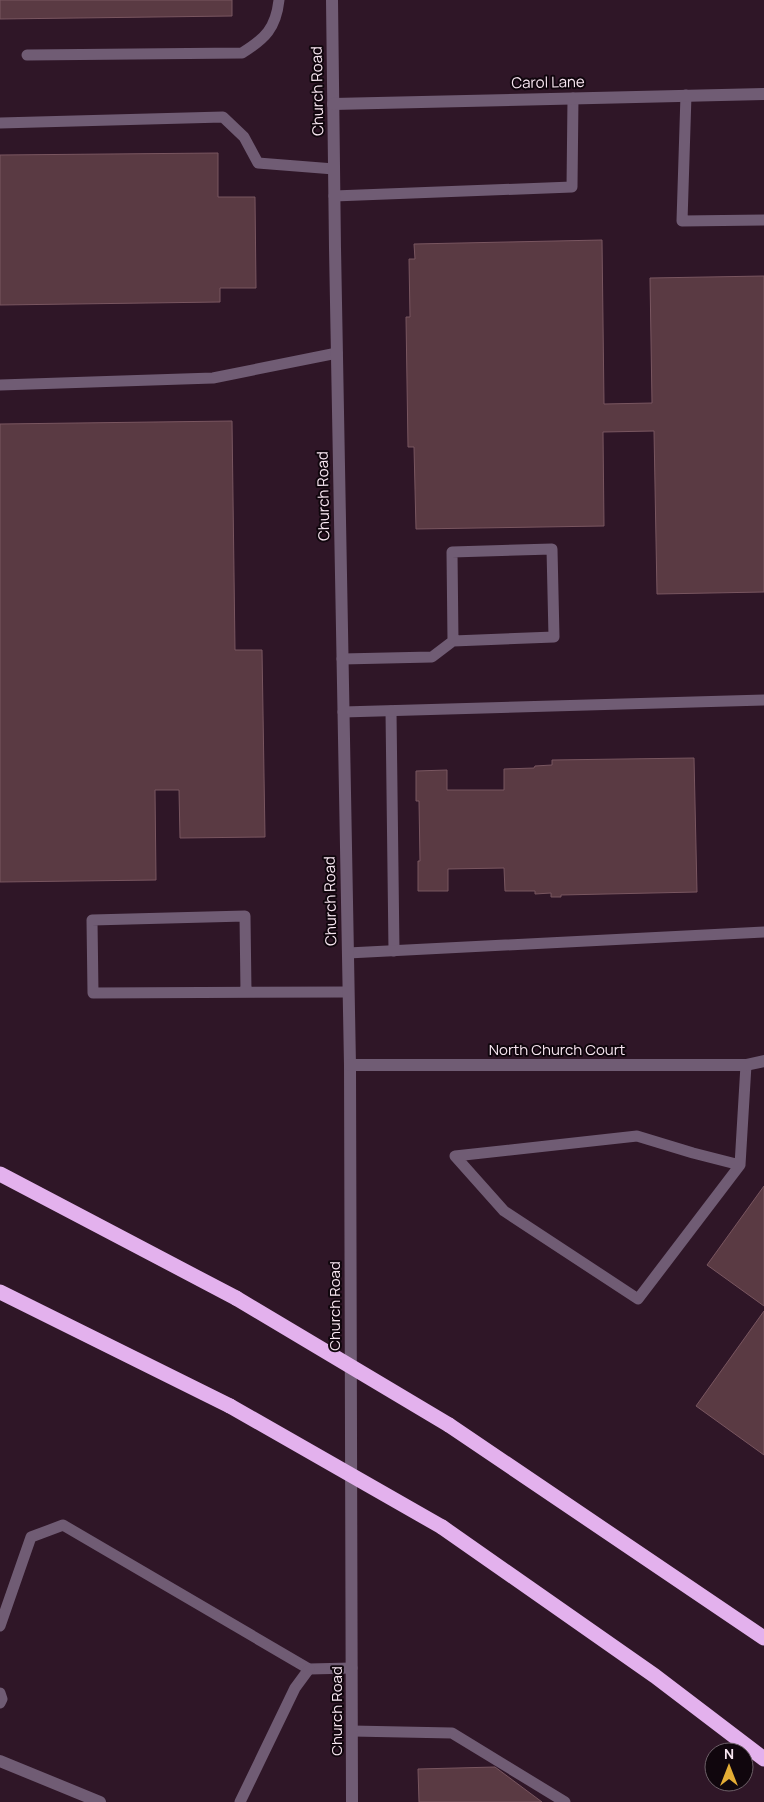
<svg xmlns="http://www.w3.org/2000/svg" width="764" height="1802" font-family="Manrope,sans-serif">
  <style>
    .building { fill: #5a3a43; stroke: #795660 }
    .lines { fill: none; stroke-linecap: round; stroke-linejoin: round }
    .service { stroke: #705c74; stroke-width: 11 }
    .minor { stroke: #705c74; stroke-width: 12 }
    .motorway { stroke: #e3b1ed; stroke-width: 15 }
    .motorway-bridge { stroke: #e3b1ed; stroke-width: 15 }
    .labels { text-anchor: middle; dominant-baseline: central; stroke-width: 4; stroke-linejoin: round; paint-order: stroke }
    .street-label { font-size: 15px; fill: #f8e6f1; stroke: #10060d }
  </style>
  <rect width="100%" height="100%" fill="#2f1627"/>
  <g class="building">
    <polygon points="0,0 232,0 232,16 0,19"/>
    <polygon points="218,153 218,197 255,197 256,288 220,288 220,302 0,305 0,155"/>
    <polygon points="602,240 604,404 652,403 650,278 764,276 764,592 657,594 654,431 603,432 604,526 416,529 414,447 408,447 406,317 410,317 409,259 415,259 414,244"/>
    <polygon points="232,421 235,650 262,650 265,837 180,838 179,790 155,790 156,880 0,882 0,424"/>
    <polygon points="694,758 697,892 561,895 561,897 551,897 551,893 535,894 535,891 505,891 504,868 448,869 448,891 418,891 418,861 420,861 419,801 416,801 416,771 447,770 447,790 504,790 504,769 534,768 535,766 552,765 552,760"/>
    <polygon points="764,1186 764,1306 707,1265"/>
    <polygon points="764,1311 764,1455 696,1406"/>
    <polygon points="495,1767 542,1802 419,1802 418,1769"/>
  </g>
  <g class="lines">
    <g class="service">
      <path d="M 27,55 L 242,53 C 265,39 276,28 279,0"/>
      <polyline points="686,95 682,221 764,220"/>
      <polyline points="0,123 223,117 244,137 258,163 334,169"/>
      <polyline points="334,196 572,187 573,98"/>
      <polyline points="0,385 213,378 337,353"/>
      <polyline points="342,659 432,657 453,641 554,637 552,549 452,552 453,641"/>
      <polyline points="391,711 394,951"/>
      <polyline points="343,712 764,700"/>
      <polyline points="348,953 764,932"/>
      <polyline points="246,992 245,916 92,920 93,993 348,992"/>
      <polyline points="740,1165 693,1153 637,1136 455,1156 504,1211 638,1299 740,1165 746,1065"/>
      <polyline points="0,1626 31,1537 63,1525 309,1669 352,1668"/>
      <polyline points="0,1693 2,1699 0,1703"/>
      <polyline points="352,1731 452,1733 565,1802"/>
      <polyline points="240,1802 295,1688 309,1669"/>
    </g>
    <g class="minor">
      <polyline points="332,0 335,248 350,1065 352,1802"/>
      <polyline points="333,104 764,94"/>
      <polyline points="350,1065 746,1065 764,1061"/>
      <polyline points="0,1761 100,1802"/>
    </g>
    <g class="motorway">
      <polyline points="0,1174 236,1298"/>
      <polyline points="0,1292 230,1406"/>
      <polyline points="449,1425 764,1638"/>
      <polyline points="442,1527 655,1676 764,1759"/>
    </g>
    <g class="motorway-bridge">
      <polyline points="236,1298 449,1425"/>
      <polyline points="230,1406 442,1527"/>
    </g>
  </g>
  <g class="labels">
    <g class="street-label">
      <text transform="translate(548 82) rotate(-1)">Carol Lane</text>
      <text transform="translate(317 91) rotate(-91)">Church Road</text>
      <text transform="translate(323 496) rotate(-91)">Church Road</text>
      <text transform="translate(330 901) rotate(-91)">Church Road</text>
      <text x="557" y="1049">North Church Court</text>
      <text transform="translate(334 1306) rotate(-90)">Church Road</text>
      <text transform="translate(336 1711) rotate(-90)">Church Road</text>
    </g>
  </g>
  <g transform="translate(729 1767)"><circle r="24" fill="#10060d" stroke="#6d6068"/>
  <path d="M0-4L9 19L0 12L-9 19Z" fill="#e4ad35"/>
  <text y="-8" font-size="14" font-weight="bold" text-anchor="middle" fill="#f8e6f1">N</text>
  </g>
</svg>
